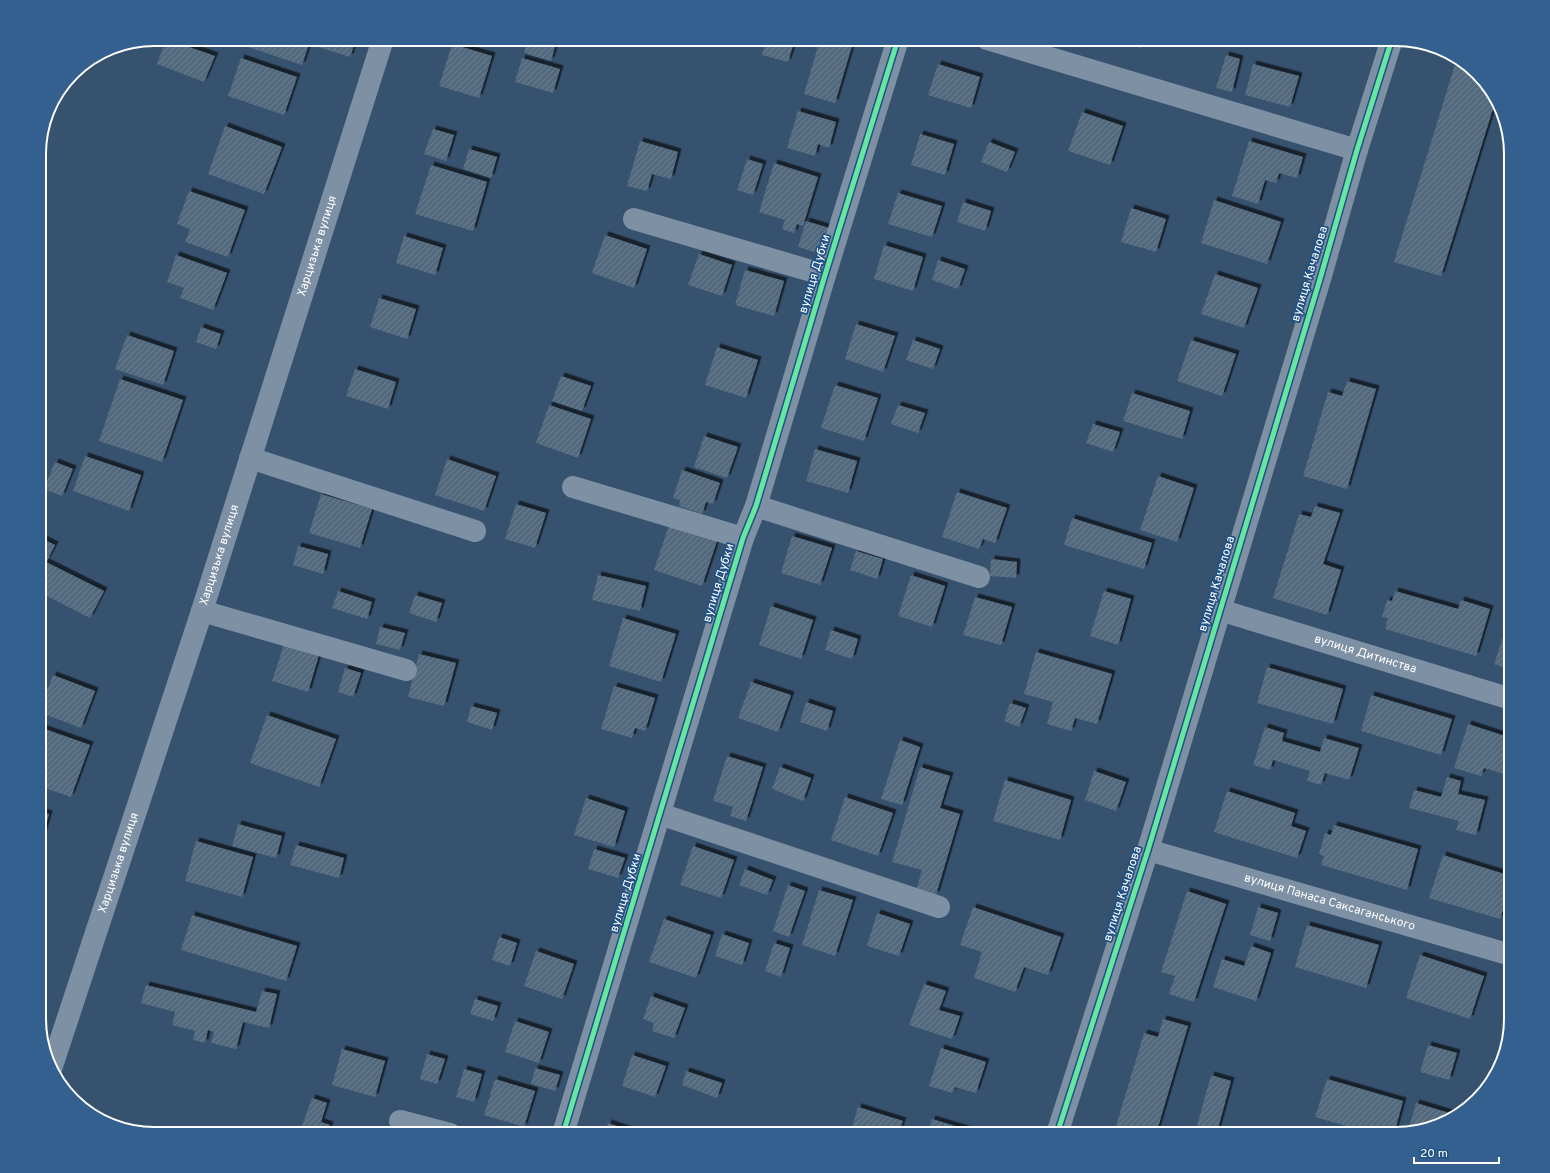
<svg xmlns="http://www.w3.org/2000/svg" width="1550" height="1173" font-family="Overpass,sans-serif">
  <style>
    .building { fill: url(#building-hatch); filter: url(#shadow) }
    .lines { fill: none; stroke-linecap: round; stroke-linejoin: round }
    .minor { stroke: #7e90a4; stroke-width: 22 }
    .cycleway-casing { stroke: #215284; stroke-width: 8 }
    .cycleway { stroke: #66e7a1; stroke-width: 5 }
    .labels { text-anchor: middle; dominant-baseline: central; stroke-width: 3.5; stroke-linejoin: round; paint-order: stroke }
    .street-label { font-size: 12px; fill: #fff; stroke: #215284 }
    .rim { fill: none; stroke: #fff; stroke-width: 2 }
  </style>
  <defs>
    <pattern id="building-hatch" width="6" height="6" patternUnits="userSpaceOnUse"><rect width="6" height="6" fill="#52697e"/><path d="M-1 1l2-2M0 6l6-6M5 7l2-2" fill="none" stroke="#6c8091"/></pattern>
    <filter id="shadow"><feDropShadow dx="3.5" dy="-3.5" stdDeviation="0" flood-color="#0009"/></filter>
  </defs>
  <rect width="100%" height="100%" fill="#37526e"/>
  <g class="building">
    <polygon points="166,39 215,56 204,82 157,64"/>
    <polygon points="240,39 356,39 350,57 309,44 302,65 239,44"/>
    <polygon points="528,39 543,39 556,43 551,61 524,53"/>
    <polygon points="767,39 795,39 788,62 762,55"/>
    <polygon points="820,39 854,39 835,103 804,94"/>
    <polygon points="1116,39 1145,39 1142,48"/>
    <polygon points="452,44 492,56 479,98 439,86"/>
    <polygon points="1226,55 1240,59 1232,92 1216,88"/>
    <polygon points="241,58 297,77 284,115 228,96"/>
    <polygon points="522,58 560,69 553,93 515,82"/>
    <polygon points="1457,58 1466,63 1496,99 1441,276 1394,262"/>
    <polygon points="938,64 980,77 971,108 928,95"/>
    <polygon points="1253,64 1299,76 1290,107 1245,95"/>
    <polygon points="798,111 836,122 829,148 818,144 815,156 787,148"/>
    <polygon points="1082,112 1123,126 1110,165 1068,151"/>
    <polygon points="225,126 282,147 264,194 208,174"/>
    <polygon points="433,129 454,135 446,161 424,154"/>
    <polygon points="920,134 954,144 945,175 911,165"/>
    <polygon points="640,141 678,152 671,179 652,174 647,191 627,186"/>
    <polygon points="1249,141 1303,157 1297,178 1279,173 1276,183 1265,180 1258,204 1232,196"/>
    <polygon points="989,142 1015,152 1007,172 981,162"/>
    <polygon points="469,149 497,157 491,178 463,169"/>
    <polygon points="747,159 763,164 753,195 737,190"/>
    <polygon points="774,163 818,177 803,226 797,224 794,233 782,229 785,220 759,212"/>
    <polygon points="431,165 487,182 473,231 415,214"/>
    <polygon points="189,191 245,210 228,257 185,242 190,229 177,224"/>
    <polygon points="898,193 942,206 932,237 888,224"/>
    <polygon points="1214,200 1281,222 1267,264 1201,243"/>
    <polygon points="963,202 991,211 985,231 957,222"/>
    <polygon points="1131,208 1166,219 1156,252 1121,242"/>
    <polygon points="806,221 829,228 821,254 798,247"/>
    <polygon points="605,235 647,249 634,288 592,273"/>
    <polygon points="404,236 443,248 435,275 396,263"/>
    <polygon points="884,245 923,257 913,291 874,279"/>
    <polygon points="699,254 732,265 722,296 688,285"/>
    <polygon points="176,255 227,273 213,310 180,298 184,288 167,282"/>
    <polygon points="938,260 965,269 958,289 932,280"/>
    <polygon points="745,270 784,281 774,316 735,305"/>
    <polygon points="1215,274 1258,288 1244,328 1201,314"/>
    <polygon points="379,298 416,309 407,339 370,327"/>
    <polygon points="856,324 895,336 883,372 845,359"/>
    <polygon points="201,327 221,334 216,349 196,342"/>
    <polygon points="127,335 174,351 163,385 115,369"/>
    <polygon points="913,340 940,349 933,369 906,360"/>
    <polygon points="1191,340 1236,354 1222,396 1177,381"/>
    <polygon points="717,347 758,360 746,398 705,385"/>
    <polygon points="355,369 396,382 388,409 346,396"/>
    <polygon points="561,376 591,386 582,411 552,401"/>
    <polygon points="120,379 183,400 162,462 99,441"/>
    <polygon points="1347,381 1376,389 1347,489 1303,476 1328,392 1342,396"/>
    <polygon points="835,385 878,398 864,441 821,428"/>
    <polygon points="1132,393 1190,411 1182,439 1123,421"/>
    <polygon points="549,405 591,419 578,458 536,443"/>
    <polygon points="898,405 925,413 918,433 891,424"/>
    <polygon points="1093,424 1120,432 1113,452 1086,443"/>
    <polygon points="704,436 738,447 727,478 694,467"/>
    <polygon points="815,449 857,461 848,493 806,481"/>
    <polygon points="85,456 141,475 129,511 73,491"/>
    <polygon points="447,459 496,476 484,511 435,495"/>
    <polygon points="55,462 73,469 62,496 44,489"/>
    <polygon points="682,470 720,483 713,504 706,502 702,514 679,506 680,500 673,498"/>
    <polygon points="1158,476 1194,488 1177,542 1140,530"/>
    <polygon points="957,492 1007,508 995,543 983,539 979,549 942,537"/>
    <polygon points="321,494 372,509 360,548 309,533"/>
    <polygon points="516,504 546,513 535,548 505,539"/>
    <polygon points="1315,506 1340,513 1323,564 1341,570 1327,615 1273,598 1299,514 1311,517"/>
    <polygon points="1072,518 1152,543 1144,569 1064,545"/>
    <polygon points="669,525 717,541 702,586 654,570"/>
    <polygon points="792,536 832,548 820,585 781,573"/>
    <polygon points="39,537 55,545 47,561 39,557"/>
    <polygon points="298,546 328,554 323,574 293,565"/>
    <polygon points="856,551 883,559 877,579 850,570"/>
    <polygon points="991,559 1017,562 1016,578 990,576"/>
    <polygon points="42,560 104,591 90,618 39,592 39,564"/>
    <polygon points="598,575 646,586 640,611 592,600"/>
    <polygon points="911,575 945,586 932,627 898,616"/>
    <polygon points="1511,580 1511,599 1506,597"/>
    <polygon points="338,591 372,602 367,619 332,608"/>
    <polygon points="1104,591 1131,599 1118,645 1090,636"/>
    <polygon points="1395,591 1458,609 1461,600 1490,609 1476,656 1385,629 1388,618 1382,617 1387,600 1392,601"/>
    <polygon points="415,595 442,603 436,622 409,613"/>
    <polygon points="975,597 1012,607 1001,645 963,635"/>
    <polygon points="771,606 813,620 801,659 759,645"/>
    <polygon points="623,618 676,634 661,682 609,666"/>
    <polygon points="1508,622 1511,623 1511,670 1494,664"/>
    <polygon points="380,627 405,633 400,650 376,644"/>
    <polygon points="831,630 858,639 852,659 825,650"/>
    <polygon points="284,644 319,655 308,692 272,681"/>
    <polygon points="1036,652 1112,674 1097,724 1075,718 1071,731 1047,724 1053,702 1024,694"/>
    <polygon points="419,654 456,663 444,706 408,697"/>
    <polygon points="1267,667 1343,689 1333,724 1257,703"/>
    <polygon points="345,668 361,673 353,697 338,692"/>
    <polygon points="53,675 95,691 81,728 39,712"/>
    <polygon points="751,682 791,695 778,732 738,718"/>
    <polygon points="614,686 655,698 645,731 635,728 632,738 601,729"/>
    <polygon points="1371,695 1452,719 1441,755 1361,731"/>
    <polygon points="806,702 833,711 827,731 800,722"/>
    <polygon points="1010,703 1026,708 1019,727 1004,721"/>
    <polygon points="471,706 497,713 492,730 467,722"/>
    <polygon points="267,715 336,739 319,787 250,763"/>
    <polygon points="1468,724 1511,738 1511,776 1484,768 1481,776 1454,768"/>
    <polygon points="39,727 90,745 71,797 39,786"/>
    <polygon points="1265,727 1284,733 1282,741 1320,752 1324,738 1359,748 1349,780 1325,773 1321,785 1307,781 1310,771 1273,760 1270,770 1253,765"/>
    <polygon points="900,740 920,747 902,805 881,799"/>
    <polygon points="727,756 763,767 746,821 730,816 733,807 713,801"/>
    <polygon points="780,767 811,778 803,801 772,789"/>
    <polygon points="920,767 950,776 940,808 960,814 936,895 916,890 922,870 892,862"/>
    <polygon points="1094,771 1126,782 1116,811 1085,800"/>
    <polygon points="1447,777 1461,781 1458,794 1485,800 1476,835 1456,830 1459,821 1409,808 1414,790 1441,797"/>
    <polygon points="1005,780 1071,800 1060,840 993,821"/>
    <polygon points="1227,791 1295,813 1291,826 1306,831 1297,858 1214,832"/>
    <polygon points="845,797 893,813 878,856 831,840"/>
    <polygon points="586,798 625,811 614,847 574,835"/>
    <polygon points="39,811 49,814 40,847 39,847"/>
    <polygon points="238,824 282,836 276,858 232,846"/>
    <polygon points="1334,825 1418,849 1407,890 1321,865 1324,856 1319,854 1325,833 1331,835"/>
    <polygon points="196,841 253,857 242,897 185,881"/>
    <polygon points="296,845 344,858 339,878 290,865"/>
    <polygon points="693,846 734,860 721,898 680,885"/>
    <polygon points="594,849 625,858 618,878 588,869"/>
    <polygon points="1443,855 1511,876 1511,885 1500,919 1429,898"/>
    <polygon points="745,869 773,880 767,895 739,885"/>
    <polygon points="788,885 805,891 789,937 773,931"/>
    <polygon points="819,890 853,900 835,956 802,945"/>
    <polygon points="1187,891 1226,904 1194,1002 1169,994 1175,976 1161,972"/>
    <polygon points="973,907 1061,937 1048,975 1024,967 1015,992 974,978 982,952 960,945"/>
    <polygon points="1258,907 1278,913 1270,941 1250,935"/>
    <polygon points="877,913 910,924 899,956 867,946"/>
    <polygon points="192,915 297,946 286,981 181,950"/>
    <polygon points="664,919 711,935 696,978 649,962"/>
    <polygon points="1307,925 1379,945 1366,988 1295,967"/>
    <polygon points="722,934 749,943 742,965 715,956"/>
    <polygon points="499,937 517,943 510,966 492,960"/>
    <polygon points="774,943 790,948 781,977 765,971"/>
    <polygon points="1251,946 1271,953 1256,1001 1213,987 1222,959 1244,966"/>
    <polygon points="536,951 574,964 562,999 524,986"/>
    <polygon points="1420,955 1484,976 1470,1019 1406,998"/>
    <polygon points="924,984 946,991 939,1010 960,1016 952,1039 909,1025"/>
    <polygon points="146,985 256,1012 262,991 277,994 269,1028 243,1022 236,1049 211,1043 214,1032 208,1030 205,1043 193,1040 195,1031 172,1025 175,1012 141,1003"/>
    <polygon points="651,996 685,1008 674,1038 652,1031 654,1023 643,1019"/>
    <polygon points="475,999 498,1006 493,1021 470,1014"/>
    <polygon points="1163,1019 1188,1026 1156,1134 1144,1134 1116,1126 1144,1033 1158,1037"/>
    <polygon points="515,1021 549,1032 539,1063 505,1052"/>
    <polygon points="1428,1045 1457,1053 1449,1080 1420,1072"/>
    <polygon points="941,1048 986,1062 976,1093 955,1087 952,1093 929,1086"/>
    <polygon points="342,1049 385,1061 375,1097 332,1085"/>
    <polygon points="427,1054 445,1059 437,1084 420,1079"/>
    <polygon points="632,1055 666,1066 655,1097 622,1086"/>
    <polygon points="535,1068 560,1075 555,1091 531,1084"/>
    <polygon points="464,1069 482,1074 474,1102 456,1097"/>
    <polygon points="686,1071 722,1083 717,1098 682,1085"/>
    <polygon points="1211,1075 1231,1081 1217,1132 1197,1126"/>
    <polygon points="495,1079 535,1091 524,1127 484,1115"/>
    <polygon points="1327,1079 1403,1101 1394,1134 1374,1134 1315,1117"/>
    <polygon points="312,1098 327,1103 321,1122 330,1125 327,1134 299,1134"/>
    <polygon points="1416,1103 1456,1115 1447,1122 1408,1131"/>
    <polygon points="858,1107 903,1121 898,1134 850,1134"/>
    <polygon points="932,1119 968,1130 967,1134 927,1134"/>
    <polygon points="608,1123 641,1134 605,1134"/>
  </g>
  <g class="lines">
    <g class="minor">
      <polyline points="987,39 1357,150"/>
      <polyline points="634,219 825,275"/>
      <polyline points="250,458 475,531"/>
      <polyline points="573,487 743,538"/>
      <polyline points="756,506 979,577"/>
      <path id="s1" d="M 1220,610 L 1511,699"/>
      <polyline points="202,611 406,670"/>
      <polyline points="660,814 939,907"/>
      <path id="s2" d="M 1148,850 L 1511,955"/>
      <path id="s3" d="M 51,1069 L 202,611 L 383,39"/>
      <polyline points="400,1121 450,1134"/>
      <polyline points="563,1134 743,538 756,506 825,275 898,39"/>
      <polyline points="1057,1134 1148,850 1320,279 1357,150 1392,39"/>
    </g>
    <g class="cycleway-casing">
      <g id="cycleway">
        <polyline points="563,1134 743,538 756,506 825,275 898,39"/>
        <polyline points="1057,1134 1148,850 1320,279 1357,150 1392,39"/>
      </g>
    </g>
    <use href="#cycleway" class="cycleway"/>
  </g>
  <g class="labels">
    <g class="street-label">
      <text stroke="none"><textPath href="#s3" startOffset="865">Харцизька вулиця</textPath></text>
      <text transform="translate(815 274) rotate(-73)">вулиця Дубки</text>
      <text transform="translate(1310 274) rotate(-73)">вулиця Качалова</text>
      <text stroke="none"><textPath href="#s3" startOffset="541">Харцизька вулиця</textPath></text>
      <text transform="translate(719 583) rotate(-73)">вулиця Дубки</text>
      <text transform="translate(1217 584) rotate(-73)">вулиця Качалова</text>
      <text stroke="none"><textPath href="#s1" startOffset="152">вулиця Дитинства</textPath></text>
      <text stroke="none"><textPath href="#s3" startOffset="217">Харцизька вулиця</textPath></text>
      <text transform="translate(626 893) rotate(-73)">вулиця Дубки</text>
      <text transform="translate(1123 894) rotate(-72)">вулиця Качалова</text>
      <text stroke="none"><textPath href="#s2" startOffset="189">вулиця Панаса Саксаганського</textPath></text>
    </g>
  </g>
  <path d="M0 0H1550V1173H0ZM154 46H1396A108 108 0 0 1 1504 154V1019A108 108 0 0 1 1396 1127H154A108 108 0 0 1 46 1019V154A108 108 0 0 1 154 46Z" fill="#33608e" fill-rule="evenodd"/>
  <path class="rim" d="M154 46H1396A108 108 0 0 1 1504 154V1019A108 108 0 0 1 1396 1127H154A108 108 0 0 1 46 1019V154A108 108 0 0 1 154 46Z"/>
  <path d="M1414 1157v6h85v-6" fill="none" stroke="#ffffff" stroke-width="2"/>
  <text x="1420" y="1157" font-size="12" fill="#ffffff" stroke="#215284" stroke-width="3" paint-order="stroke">20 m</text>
</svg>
